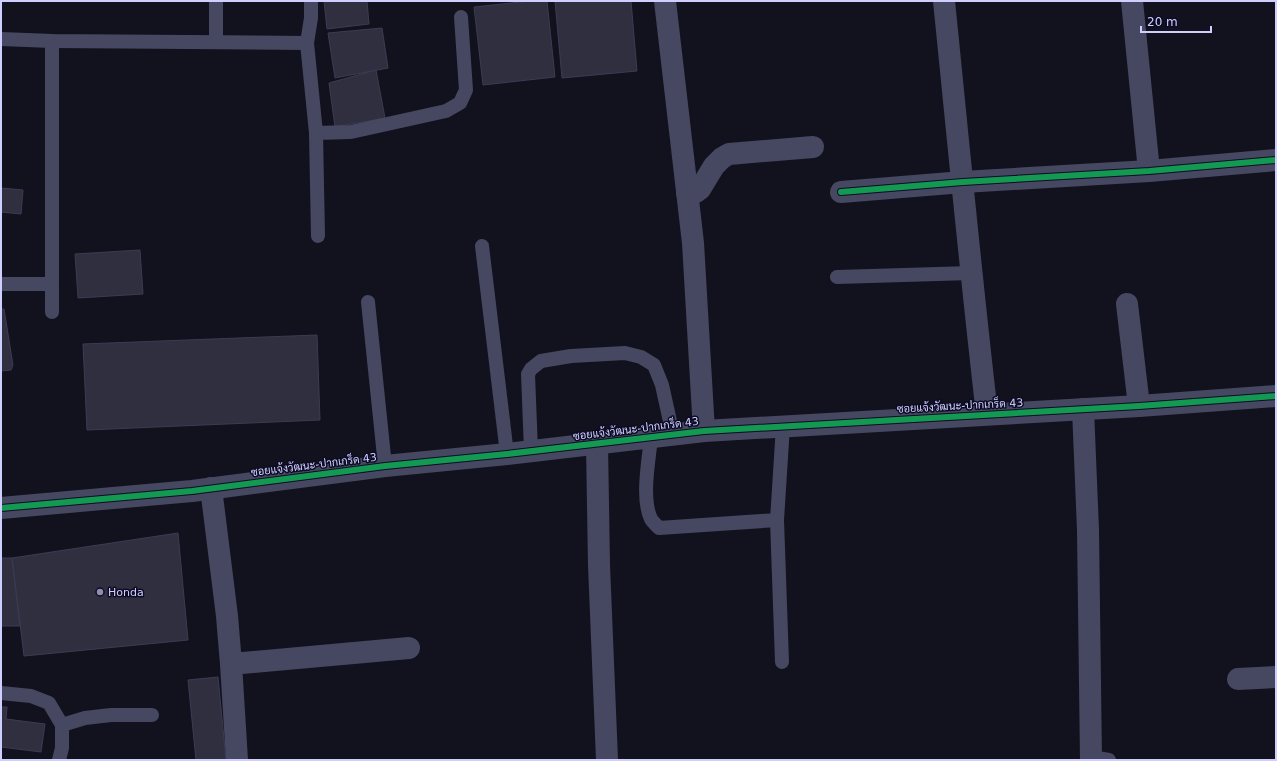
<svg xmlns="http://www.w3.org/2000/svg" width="1277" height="761" font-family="'DejaVu Sans',Sarabun,sans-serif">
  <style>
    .building { fill: #302f40; stroke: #3c3b53 }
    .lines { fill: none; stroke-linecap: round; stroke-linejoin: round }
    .service { stroke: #454860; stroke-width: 14 }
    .minor { stroke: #454860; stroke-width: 22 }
    .cycleway-casing { stroke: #0d0c24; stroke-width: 8 }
    .cycleway { stroke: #139951; stroke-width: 6 }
    .poi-dot { fill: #8d8db0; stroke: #0d0c24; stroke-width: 1.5 }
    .labels { text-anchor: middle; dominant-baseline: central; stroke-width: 3; stroke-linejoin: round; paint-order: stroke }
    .street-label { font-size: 11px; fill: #cfcfff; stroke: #0d0c24 }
    .poi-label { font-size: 11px; fill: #cfcfff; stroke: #0d0c24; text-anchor: start }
  </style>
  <rect width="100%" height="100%" fill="#12121e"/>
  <g class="building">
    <polygon points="324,1 367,1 369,24 327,29"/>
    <polygon points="530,1 547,1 555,77 483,85 474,7"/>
    <polygon points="555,1 631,1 637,71 562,78"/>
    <polygon points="382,28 388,68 335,78 328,33"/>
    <polygon points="376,70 385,118 335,127 329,83"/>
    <polygon points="1,188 23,190 21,214 1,212"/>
    <polygon points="140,250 143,294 78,298 75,254"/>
    <polygon points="1,309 4,309 13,365 11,370 1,371"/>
    <polygon points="317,335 320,420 87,430 83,344"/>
    <polygon points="178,533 188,640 24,656 12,558"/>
    <polygon points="1,558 12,558 20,626 1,626"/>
    <polygon points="218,677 226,760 196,760 188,680"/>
    <polygon points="1,707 7,707 6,719 45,724 41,752 1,747"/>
  </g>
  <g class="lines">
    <g class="service">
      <polyline points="1,39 52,41 307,43 311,18 311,1"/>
      <polyline points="52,41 52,312"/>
      <polyline points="216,42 216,1"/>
      <polyline points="307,43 316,133 351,132 446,111 460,103 466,90 461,17"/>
      <polyline points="316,133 318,236"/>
      <polyline points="482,246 507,454"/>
      <polyline points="837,277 971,273"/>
      <polyline points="1,284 52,284"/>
      <polyline points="368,302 385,466"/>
      <path d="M 651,437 C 649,460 641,498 651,519 C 653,522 656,525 659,528 L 777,520 L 783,426"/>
      <polyline points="531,451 528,374 531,369 541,361 571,356 625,353 641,357 654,365 662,385 673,435"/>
      <polyline points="777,520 782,662"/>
      <polyline points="1,693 31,696 49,703 62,725 62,748 59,760"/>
      <polyline points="62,725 85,718 111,715 152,715"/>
      <polyline points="1091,757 1109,760"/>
    </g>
    <g class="minor">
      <polyline points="665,1 693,243 704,431"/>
      <path d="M 944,1 C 958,139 971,277 987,414"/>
      <polyline points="1132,1 1149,171"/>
      <polyline points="841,192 963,182 1149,171 1276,160"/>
      <polyline points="687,193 696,192 700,189 714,166 722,158 729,154 813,147"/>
      <polyline points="1127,304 1139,406"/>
      <polyline points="1083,409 1088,530 1091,760"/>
      <polyline points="597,444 599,565 607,760"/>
      <polyline points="211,488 227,616 231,664 409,648"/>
      <polyline points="1,508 192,491 385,466 507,454 704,431 1139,406 1276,396"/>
      <polyline points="231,664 237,760"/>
      <polyline points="1238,679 1276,677"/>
    </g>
    <g class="cycleway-casing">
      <g id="cycleway">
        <polyline points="841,192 963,182 1149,171 1276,160"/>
        <polyline points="1,508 192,491 385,466 507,454 704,431 1139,406 1276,396"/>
      </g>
    </g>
    <use href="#cycleway" class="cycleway"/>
  </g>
  <circle class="poi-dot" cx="100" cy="592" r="4"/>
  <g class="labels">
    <g class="street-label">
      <text transform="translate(960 406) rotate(-3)">ซอยแจ้งวัฒนะ-ปากเกร็ด 43</text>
      <text transform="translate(636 429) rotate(-7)">ซอยแจ้งวัฒนะ-ปากเกร็ด 43</text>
      <text transform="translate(314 465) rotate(-7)">ซอยแจ้งวัฒนะ-ปากเกร็ด 43</text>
    </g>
    <g class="poi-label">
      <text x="108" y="592">Honda</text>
    </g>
  </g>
  <rect width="1277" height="761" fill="none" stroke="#cfcfff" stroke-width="4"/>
  <path d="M1141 26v6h70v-6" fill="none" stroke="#cfcfff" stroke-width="2"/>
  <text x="1147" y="26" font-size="12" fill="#cfcfff" stroke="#0d0c24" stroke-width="3" paint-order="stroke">20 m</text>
</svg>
